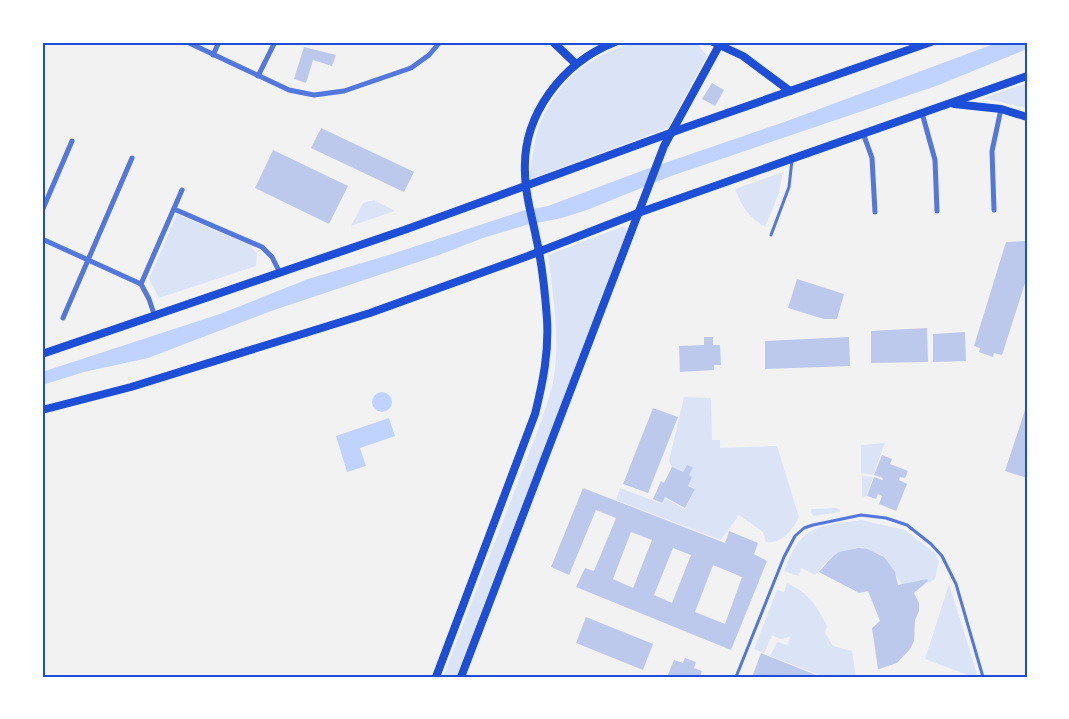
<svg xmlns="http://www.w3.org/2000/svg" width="1069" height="719" font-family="'Exo 2',sans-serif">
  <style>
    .green { fill: #dbe4f7 }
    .water { fill: #bfd3fe }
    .building { fill: #bdc9ec; fill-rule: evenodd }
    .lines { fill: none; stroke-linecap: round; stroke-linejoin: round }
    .service { stroke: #5277de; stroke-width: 3 }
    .minor { stroke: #5277de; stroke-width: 5 }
    .secondary { stroke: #1d4ed8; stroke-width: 8 }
    .neatline { fill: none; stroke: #1d4ed8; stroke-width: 2 }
  </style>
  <rect width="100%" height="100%" fill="#f2f2f2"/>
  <g class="green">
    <path d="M 639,42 L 685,42 L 698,44 L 707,56 L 668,128 L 529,180 C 532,164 533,145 538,129 C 554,83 592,52 639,42 Z"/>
    <polygon points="1027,83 1027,108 983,98"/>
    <path d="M 783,172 L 779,193 L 765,227 C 748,216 743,209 735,189 Z"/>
    <polygon points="374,200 395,211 351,226 363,203"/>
    <polygon points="177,214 250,245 257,254 256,266 159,298 149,279"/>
    <path d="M 624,226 L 628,231 L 456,677 L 443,677 L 538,430 C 544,412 551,395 554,376 C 560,336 553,295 548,255 Z"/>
    <path d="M 684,397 L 711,398 L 712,440 L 720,440 L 720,448 L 777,446 L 799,517 C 792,531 782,544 766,542 L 763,532 L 739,515 L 721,540 L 616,500 L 620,488 L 662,504 L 665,498 L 685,509 L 695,489 L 688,485 L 692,477 L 689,475 L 692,467 L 687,465 L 683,472 L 672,467 L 669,461 Z"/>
    <polygon points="885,443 873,475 861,473 861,445"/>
    <polygon points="862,476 873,477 866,497 862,496"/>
    <polygon points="836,508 840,510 840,512 813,516 811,511 812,509"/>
    <path d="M 861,520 L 905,530 L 935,553 L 939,562 L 935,579 L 930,582 L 903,587 L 893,570 L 881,555 L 856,548 L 832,556 L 815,575 L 802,568 L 798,576 L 784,571 C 802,524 815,527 861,520 Z"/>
    <path d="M 787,583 C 810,594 816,605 827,626 L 825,633 L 833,646 L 852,651 L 856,677 L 825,677 L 770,656 L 777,642 L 788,645 L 790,637 L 780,639 L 772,635 L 764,653 L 754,649 L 777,590 L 784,592 Z"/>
    <polygon points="949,584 978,677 973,677 925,659"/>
  </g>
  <g class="water">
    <polygon points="999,42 1027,42 1027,49 936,86 671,176 587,210 562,218 526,225 483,238 439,255 271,311 148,358 84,372 42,385 42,372 220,314 308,279 392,254 522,211 548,206 644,170 790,120"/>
    <circle cx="382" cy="402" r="10"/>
    <polygon points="389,418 395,436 360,448 366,466 347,472 336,436"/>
  </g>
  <g class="building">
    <polygon points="304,47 336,55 332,66 313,60 306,83 294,79"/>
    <polygon points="712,83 724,90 715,106 702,99"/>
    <polygon points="321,128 414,172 404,192 311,148"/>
    <polygon points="273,150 348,186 329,224 255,188"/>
    <polygon points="1027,241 1027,277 1002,355 994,353 993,357 979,352 980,348 974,346 1006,242"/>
    <polygon points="797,279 844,294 837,319 824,319 788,308"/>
    <polygon points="927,328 928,362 871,363 871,331"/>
    <polygon points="965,332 966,361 933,362 933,334"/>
    <polygon points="704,337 713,337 713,345 720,345 721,365 714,365 714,370 680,372 679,346 704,345"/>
    <polygon points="849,337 850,366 765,369 765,341"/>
    <polygon points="653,408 678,417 648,493 623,484"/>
    <polygon points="1025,410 1027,410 1027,478 1005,471"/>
    <polygon points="882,455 892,459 890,464 908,471 905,478 900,477 899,480 907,484 896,511 879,504 882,496 878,494 876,499 867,496 874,477 882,480 883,478 874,475"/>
    <polygon points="687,465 693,467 689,475 692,477 688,486 695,489 685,508 665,497 662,503 653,499 661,481 664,483 672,467 683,472"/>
    <path d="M 583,488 L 725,543 L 729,531 L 758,543 L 754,554 L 767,561 L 731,650 L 576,587 L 585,568 L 594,571 L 616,518 L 596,510 L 569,575 L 551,567 ZM 631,532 L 652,540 L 633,588 L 613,579 ZM 673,548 L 691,555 L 672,603 L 654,595 ZM 713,565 L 742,577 L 725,624 L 695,612 Z"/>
    <polygon points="858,548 867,549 884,557 895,572 898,585 927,579 928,581 914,593 919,603 919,611 915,620 914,641 910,649 897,663 879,669 878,669 872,628 880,621 868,591 859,593 819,572 832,557 839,552"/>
    <polygon points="586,617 653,644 643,670 576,643"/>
    <polygon points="761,653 821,677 752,677"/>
    <polygon points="685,658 696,662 694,668 702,671 700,677 667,677 674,660 683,663"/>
  </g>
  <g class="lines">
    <g class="service">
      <polyline points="771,235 789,187 792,160"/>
      <polyline points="736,677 784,557 795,536 804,528 813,525 861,515 886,518 907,525 931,544 942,556 956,584 983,677"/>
    </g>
    <g class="minor">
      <polyline points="187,42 289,90 314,95 344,91 411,68 429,55 440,42"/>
      <polyline points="213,55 219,42"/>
      <polyline points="258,76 275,42"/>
      <polyline points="922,113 935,160 937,211"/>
      <polyline points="863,133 872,158 875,212"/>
      <polyline points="174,209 262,247 272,257 280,273"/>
      <polyline points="994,210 992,151 1001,109"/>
      <polyline points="42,211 72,141"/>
      <polyline points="42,239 141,284 149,299 155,317"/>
      <polyline points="141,284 182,190"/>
      <polyline points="63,318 132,158"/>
    </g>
    <g class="secondary">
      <polyline points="553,42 575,63"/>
      <polyline points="713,42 743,56 790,91"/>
      <polyline points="954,104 1001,109 1027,117"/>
      <polyline points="42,354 407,229 684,128 931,42"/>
      <polyline points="42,410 131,387 370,313 528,256 638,213 1027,76"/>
      <path d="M 436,677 L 535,414 C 543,382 549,352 547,319 C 545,292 542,263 536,237 C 532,216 525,195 525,173 C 522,115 562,63 615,42"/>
      <polyline points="461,677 664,146 721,42"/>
    </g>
  </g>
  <rect width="1069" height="719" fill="none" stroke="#ffffff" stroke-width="87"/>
  <rect x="44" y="44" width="982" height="632" class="neatline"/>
</svg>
